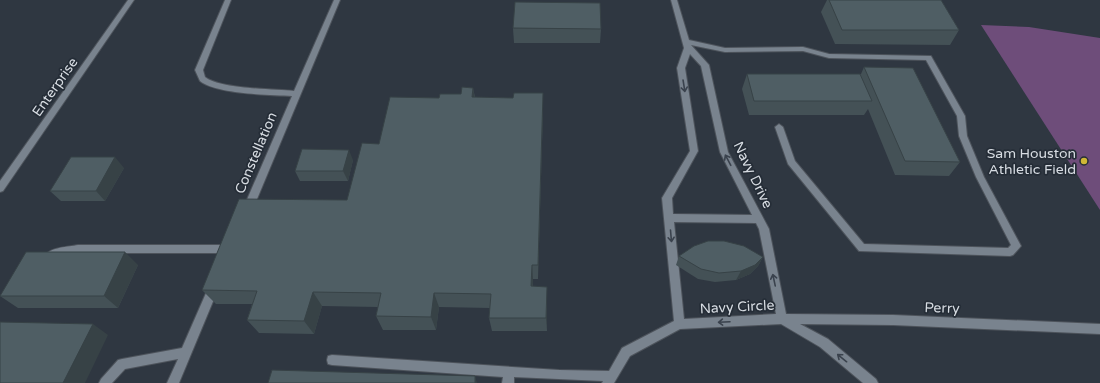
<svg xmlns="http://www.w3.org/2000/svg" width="1100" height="383" font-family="'Varela Round',sans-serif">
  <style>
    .green { fill: #6e4d7a }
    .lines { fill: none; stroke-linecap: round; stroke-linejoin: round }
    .lane-casing { stroke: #4d535b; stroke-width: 2 }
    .lane { fill: #79838e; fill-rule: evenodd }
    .wall { fill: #445156 }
    .shaded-wall { fill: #374246 }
    .building { fill: #4f5e64; stroke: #374246 }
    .oneway { stroke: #3a424d }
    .poi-dot { fill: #d0b736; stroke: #252d37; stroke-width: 1.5 }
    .labels { text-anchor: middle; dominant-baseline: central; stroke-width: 3.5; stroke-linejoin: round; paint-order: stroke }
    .street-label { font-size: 14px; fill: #d7dce2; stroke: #252d37 }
    .poi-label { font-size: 14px; fill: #d7dce2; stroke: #252d37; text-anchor: end }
  </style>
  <rect width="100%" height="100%" fill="#2f3741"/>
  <polygon class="green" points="981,25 1029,27 1100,38 1100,210"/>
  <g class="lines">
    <g class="lane-casing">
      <g id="lane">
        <polygon points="128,0 134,0 3,191 0,192 0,181"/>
        <path d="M 225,0 L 231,0 L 203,70 L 205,77 C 220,89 274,89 294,91 L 334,0 L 340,0 L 252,211 L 250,214 L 244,214 L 242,211 L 292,96 C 270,95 216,94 200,81 L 195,70 Z"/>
        <path d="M 671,0 L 677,0 L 689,40 L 725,48 L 803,47 L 829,54 L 931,56 L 965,116 L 967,136 L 984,177 L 1021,246 L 1013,255 L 1010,256 L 859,251 L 788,164 L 775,127 L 779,124 L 783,127 L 795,161 L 864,244 L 1008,248 L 1011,245 L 976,177 L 959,136 L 957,116 L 926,60 L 829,58 L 803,51 L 725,52 L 691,45 L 709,65 L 728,152 L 769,229 L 786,314 L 893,315 L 1100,324 L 1100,334 L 893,325 L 800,324 L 828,339 L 876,379 L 878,383 L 863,383 L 820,347 L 781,324 L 680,329 L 630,356 L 614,383 L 602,383 L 603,381 L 514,377 L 514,383 L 502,383 L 503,377 L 332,365 L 328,364 L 327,360 L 328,356 L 332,355 L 559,370 L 609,371 L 622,348 L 674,321 L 662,198 L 690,151 L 677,68 L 684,48 ZM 690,54 L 701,66 L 720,152 L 752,215 L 673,214 L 672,198 L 698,151 L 685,68 ZM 674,222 L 756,223 L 759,229 L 776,314 L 684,319 Z"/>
        <path d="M 78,245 L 230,245 L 233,246 L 235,249 L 233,252 L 230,253 L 78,253 L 58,257 L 49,261 L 46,260 L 44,257 C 49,247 68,247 78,245 Z"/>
        <polygon points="214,283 218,284 219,287 179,383 167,383 178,359 125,369 112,383 99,383 101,379 118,360 122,359 182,348 210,284"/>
      </g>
    </g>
    <use href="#lane" class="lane"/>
  </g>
  <g class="wall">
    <polygon points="827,0 941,0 959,30 950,45 835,44 821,12"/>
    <polygon points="513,28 601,29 600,43 514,43"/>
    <polygon points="864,67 960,162 949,176 895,175 868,109 864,115 749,115 742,89 747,74 861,74"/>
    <polygon points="473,88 475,97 513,98 543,93 543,110 538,279 533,279 533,286 547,301 547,331 492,331 489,318 490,308 439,307 436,330 383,330 376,316 378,307 322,306 314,334 259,333 247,320 252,304 216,304 202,290 347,200 379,144 439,98 461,94"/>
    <polygon points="353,160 348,181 300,181 295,171"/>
    <polygon points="124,168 105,201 61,201 50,191"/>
    <polygon points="679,256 763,257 758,266 750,274 736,280 715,282 698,279 676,265"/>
    <polygon points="138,265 118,308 18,308 0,296"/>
  </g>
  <g class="shaded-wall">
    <polygon points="473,88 476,105 472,97"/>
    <polygon points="543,93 543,110 538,279 538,265"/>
    <polygon points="349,150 353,160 348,181 343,171"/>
    <polygon points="115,157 124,168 105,201 96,191"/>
    <polygon points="125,252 138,265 118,308 104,296"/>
    <polygon points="763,257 758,266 750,274 736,280 741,271"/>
    <polygon points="532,265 533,279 532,300 531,286"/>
    <polygon points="547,287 547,331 546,318"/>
    <polygon points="313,292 322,306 314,334 304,321"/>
    <polygon points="434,293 439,307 436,330 431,317"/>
    <polygon points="93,324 108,335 85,383 63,383"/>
    <polygon points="475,376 477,383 475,383"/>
  </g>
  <g class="building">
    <polygon points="829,0 941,0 959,30 842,30"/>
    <polygon points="515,2 600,3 601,29 513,28"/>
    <polygon points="864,67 913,68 960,162 905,161"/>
    <polygon points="747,74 860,74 872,101 754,101"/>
    <polygon points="462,87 473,88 472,97 513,98 514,93 543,93 538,265 532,265 531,286 547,287 546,318 489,318 491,294 434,293 431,317 376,316 381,293 313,292 304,321 247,320 257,291 202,290 239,199 347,200 362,143 379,144 390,97 439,98 440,94 461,94"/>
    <polygon points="302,149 349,150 343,171 295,171"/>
    <polygon points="71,157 115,157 96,191 50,191"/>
    <polygon points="708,241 724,241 744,246 763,257 755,265 741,271 719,273 701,269 679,256 694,246"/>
    <polygon points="26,252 125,252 104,296 0,296"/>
    <polygon points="0,322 93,324 63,383 0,383"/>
    <polygon points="272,370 475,376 475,383 268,383"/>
  </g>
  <defs><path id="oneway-shaft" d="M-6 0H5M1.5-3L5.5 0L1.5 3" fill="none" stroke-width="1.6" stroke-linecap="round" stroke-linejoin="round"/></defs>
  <g class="oneway">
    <use href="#oneway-shaft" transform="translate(684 86) rotate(81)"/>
    <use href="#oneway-shaft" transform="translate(728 160) rotate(-118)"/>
    <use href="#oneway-shaft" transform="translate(671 236) rotate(85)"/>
    <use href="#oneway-shaft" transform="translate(774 280) rotate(-102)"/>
    <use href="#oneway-shaft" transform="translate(724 322) rotate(177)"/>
    <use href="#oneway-shaft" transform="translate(842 358) rotate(-141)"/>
  </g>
  <circle class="poi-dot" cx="1084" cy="161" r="4"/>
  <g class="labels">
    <g class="street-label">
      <text transform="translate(55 87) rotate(-55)">Enterprise</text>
      <text transform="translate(256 153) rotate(-67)">Constellation</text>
      <text transform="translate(753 175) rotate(64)">Navy Drive</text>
      <text transform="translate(737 307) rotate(-3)">Navy Circle</text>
      <text transform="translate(942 308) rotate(2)">Perry</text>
    </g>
    <g class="poi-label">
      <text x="1076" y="153">Sam Houston<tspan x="1076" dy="16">Athletic Field</tspan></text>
    </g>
  </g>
</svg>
